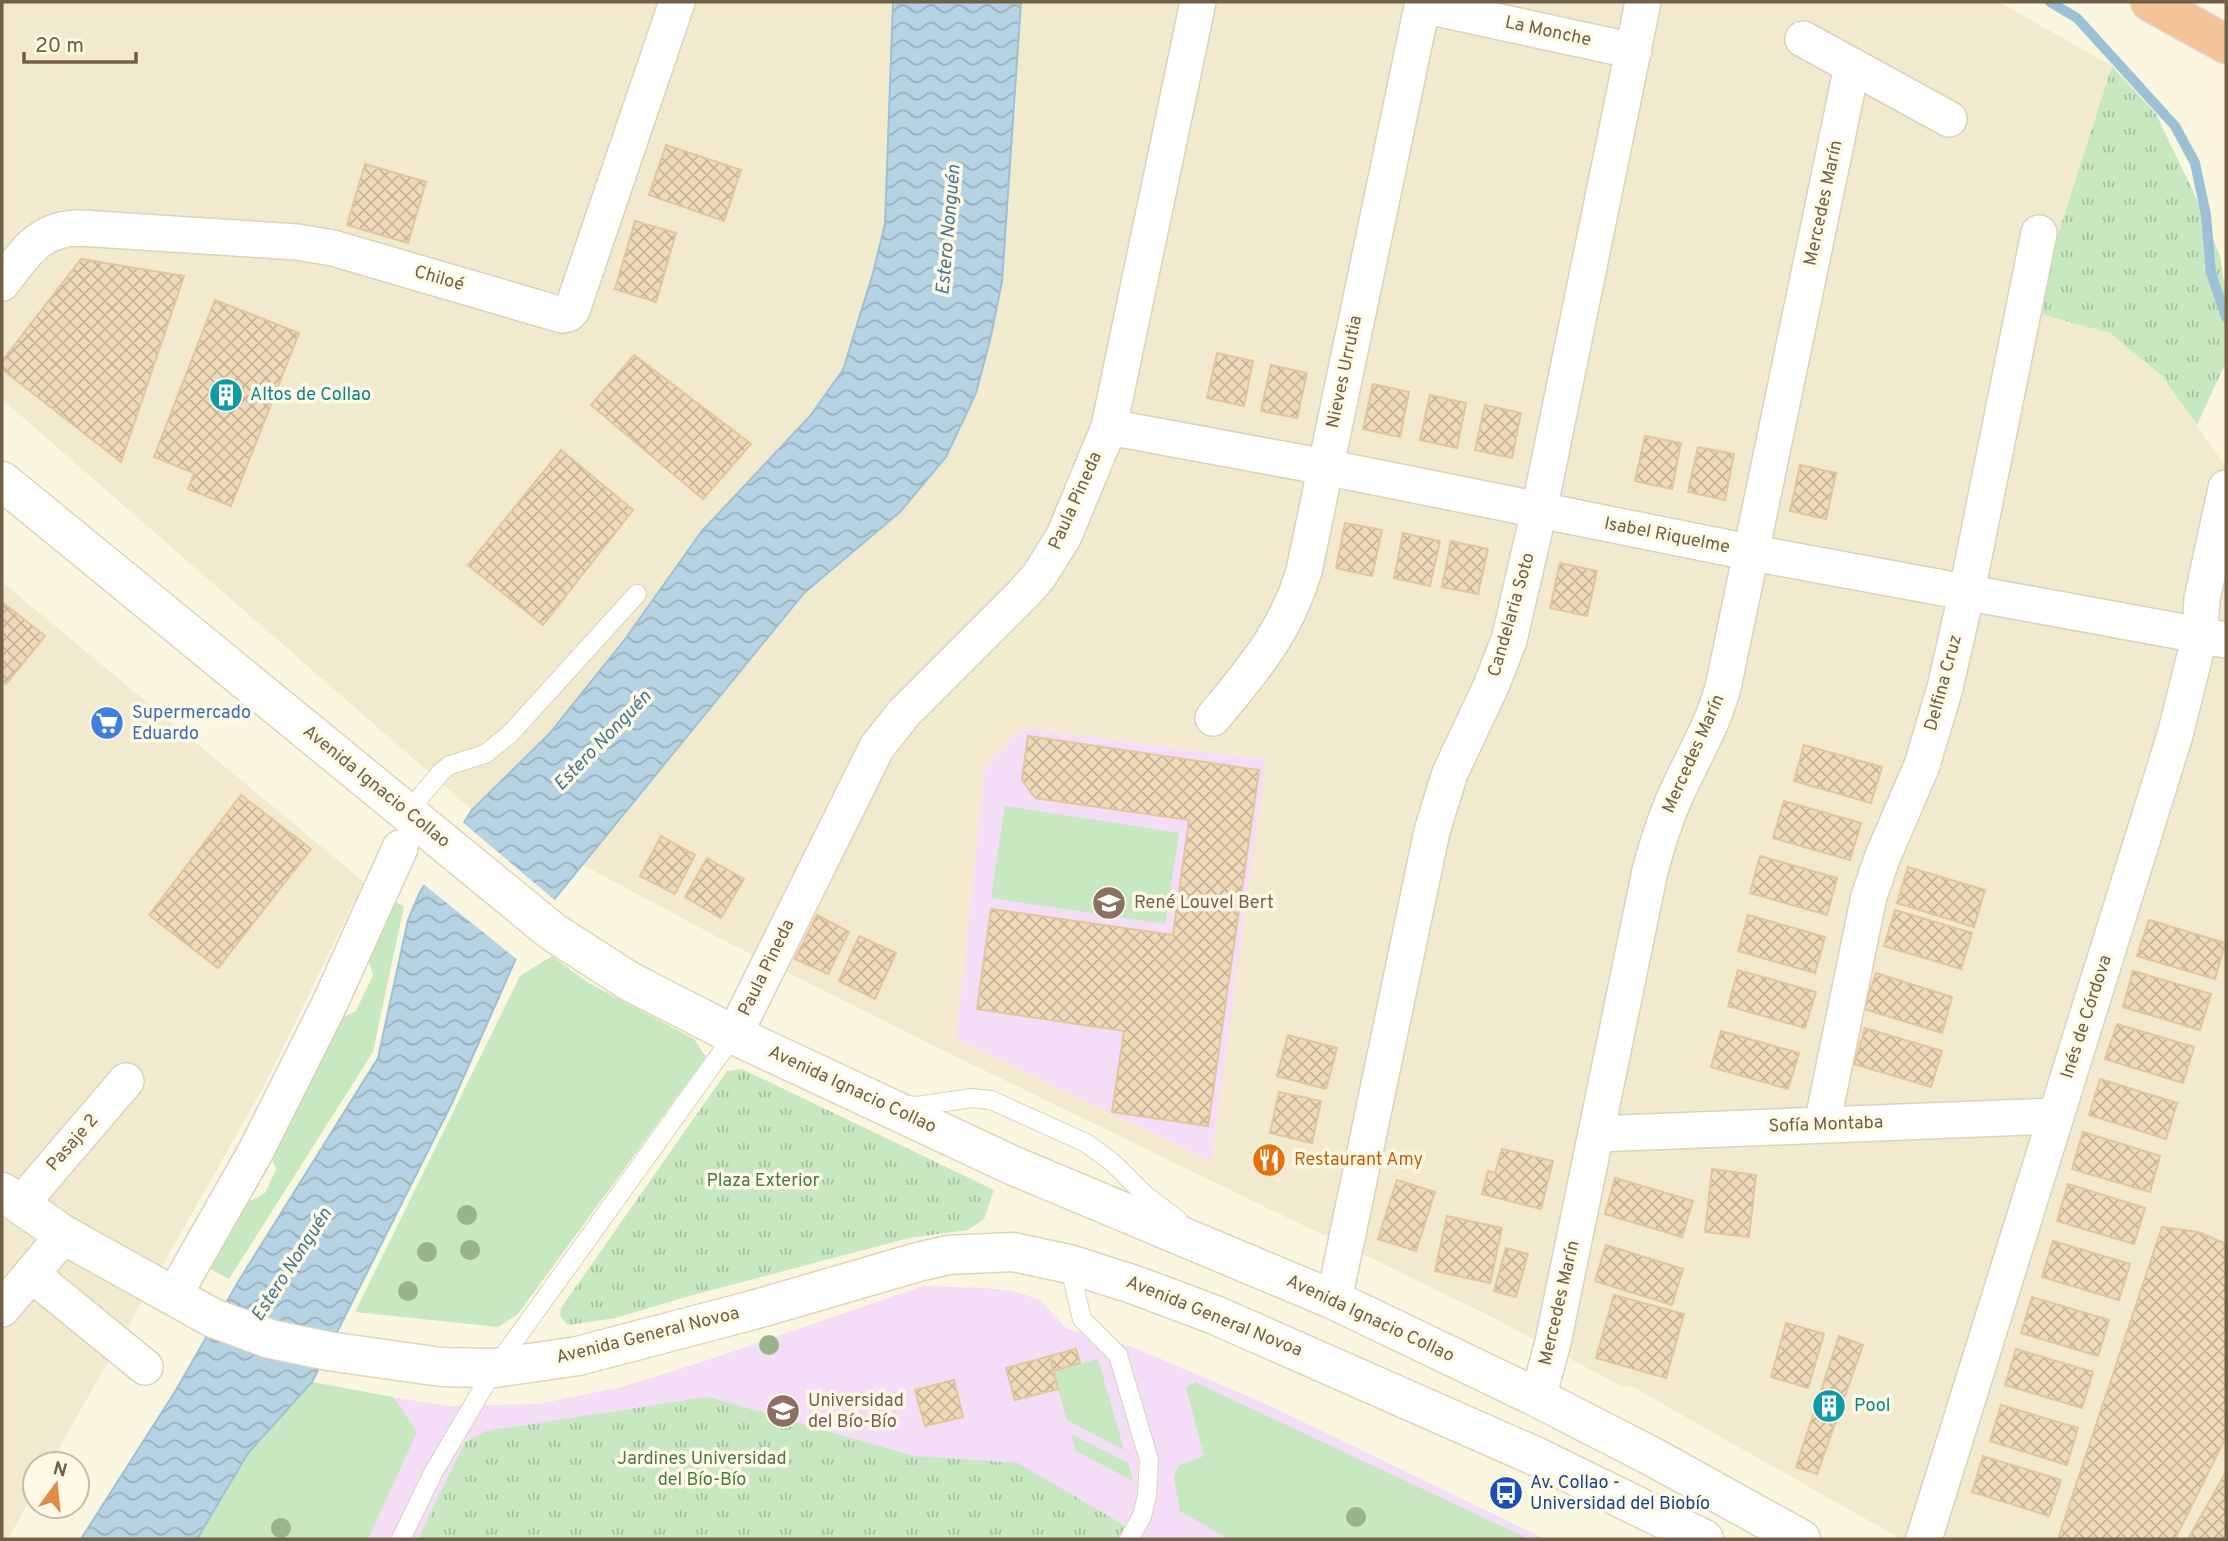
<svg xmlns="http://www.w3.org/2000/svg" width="2228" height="1541" font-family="Overpass,sans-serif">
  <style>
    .residential { fill: #f2eacf }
    .education { fill: #f3ddf7 }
    .grass { fill: #c7e8c0 }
    .park { fill: url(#park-tufts) }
    .water { fill: url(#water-waves); stroke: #9cc0d5; stroke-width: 2 }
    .pier { fill: #fbf6e0 }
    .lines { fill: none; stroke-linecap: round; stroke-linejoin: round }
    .stream { stroke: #9cc0d5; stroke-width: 10 }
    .building { fill: url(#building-cross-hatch); stroke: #e2c59a; stroke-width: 2 }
    .service-casing { stroke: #dcd2ba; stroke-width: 20 }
    .minor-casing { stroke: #dcd2ba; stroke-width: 38 }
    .secondary-casing { stroke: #e1d4b8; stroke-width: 41 }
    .motorway-casing { stroke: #e0dcd7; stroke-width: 41 }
    .service { stroke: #fff; stroke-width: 18 }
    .minor { stroke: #fff; stroke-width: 35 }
    .secondary { stroke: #fff; stroke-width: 38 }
    .motorway { stroke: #f4c498; stroke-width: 38 }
    .tree { fill: #99b38a }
    .labels { text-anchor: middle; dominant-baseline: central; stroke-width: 7; stroke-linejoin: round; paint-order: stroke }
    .street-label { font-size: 18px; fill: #716048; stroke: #fffae6 }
    .culture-label { font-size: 18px; fill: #0d838f; stroke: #fffae6; text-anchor: start }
    .shop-label { font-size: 18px; fill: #366cbe; stroke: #fffae6; text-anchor: start }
    .education-label { font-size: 18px; fill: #785e54; stroke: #fffae6; text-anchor: start }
    .food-label { font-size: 18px; fill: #c56008; stroke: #fffae6; text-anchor: start }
    .park-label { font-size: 18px; fill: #487c43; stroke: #fffae6 }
    .transit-label { font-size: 18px; fill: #164399; stroke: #fffae6; text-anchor: start }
    .water-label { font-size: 19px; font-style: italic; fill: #497691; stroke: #fffae6 }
  </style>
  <defs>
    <pattern id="park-tufts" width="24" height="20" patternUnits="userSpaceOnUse" patternTransform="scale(1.75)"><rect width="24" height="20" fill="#c7e8c0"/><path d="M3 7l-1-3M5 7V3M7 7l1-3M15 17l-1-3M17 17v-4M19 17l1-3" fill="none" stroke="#a6bf9e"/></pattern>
    <pattern id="water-waves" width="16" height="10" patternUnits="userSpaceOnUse" patternTransform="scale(1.75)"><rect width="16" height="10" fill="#b6d3e4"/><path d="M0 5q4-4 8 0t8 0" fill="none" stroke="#98afbb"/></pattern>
    <pattern id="building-cross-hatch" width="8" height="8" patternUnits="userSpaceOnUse" patternTransform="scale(1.75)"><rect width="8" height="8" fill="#f0dab9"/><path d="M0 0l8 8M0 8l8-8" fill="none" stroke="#c7b498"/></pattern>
  </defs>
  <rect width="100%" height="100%" fill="#fbf6e0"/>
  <g class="residential">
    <polygon points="2,2 893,2 885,224 873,273 843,370 810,416 702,531 623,642 550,733 472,810 2,399"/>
    <polygon points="1021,2 1999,2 2112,66 2033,312 2110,333 2162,376 2226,467 2226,1539 1901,1539 1631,1386 1623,1387 1490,1316 936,1047 721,939 583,865 804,593 900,512 946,457 976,393 991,336 1002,281"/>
    <polygon points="2,582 364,882 263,1088 50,1464 35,1464 35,1491 8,1539 2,1539"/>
  </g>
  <g class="education">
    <polygon points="1023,728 1266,760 1211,1161 956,1039 985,768"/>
    <polygon points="923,1286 987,1288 1012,1291 1039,1299 1067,1329 1133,1347 1266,1404 1545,1539 197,1539 312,1382 357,1392 450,1406 538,1404 622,1387 708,1360"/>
  </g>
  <g class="grass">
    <polygon points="1005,806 1179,833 1165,924 991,898"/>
    <polygon points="389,899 404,906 373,1052 229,1279 212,1270 208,1259 237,1208 265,1193 276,1170 269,1148 335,1021 356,1011 373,975 365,949"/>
    <polygon points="552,956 587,982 694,1039 706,1057 518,1314 498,1327 355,1312 520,976"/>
    <polygon points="1098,1359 1124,1450 1067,1420 1053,1371"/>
    <polygon points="312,1382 393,1397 417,1432 368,1539 197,1539 248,1453"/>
    <polygon points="1195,1382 1529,1539 1229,1539 1180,1511 1174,1477 1178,1466 1204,1456 1186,1388"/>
    <polygon points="1071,1434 1128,1463 1133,1481 1076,1451"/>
  </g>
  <g class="park">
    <polygon points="2112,66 2156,114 2194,193 2220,256 2226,294 2226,362 2197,425 2162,376 2110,333 2033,312"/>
    <polygon points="742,1069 994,1190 984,1219 968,1230 909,1238 693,1295 615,1318 568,1325 560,1316 561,1308 727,1071"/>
    <polygon points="708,1397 914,1456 1018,1463 1127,1527 1120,1539 418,1539 465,1442 486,1431"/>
  </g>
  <polygon class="water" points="893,2 1021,2 1002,281 991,336 976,393 946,457 900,512 804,593 556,897 521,947 452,1103 312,1382 248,1453 197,1539 81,1539 176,1390 238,1282 378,1058 408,920 420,892 472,810 550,733 623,642 702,531 810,416 843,370 873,273 885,224"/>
  <polygon class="pier" points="461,821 557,902 524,949 519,961 422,883"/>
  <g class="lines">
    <polyline class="stream" points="2050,2 2077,18 2175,126 2195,163 2206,215 2211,273 2226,317"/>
  </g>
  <g class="building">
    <polygon points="666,145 741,170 724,221 649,195"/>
    <polygon points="365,164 426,182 408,243 347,225"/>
    <polygon points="635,221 676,233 656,302 615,289"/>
    <polygon points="81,259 184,276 121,462 2,369 2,361"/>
    <polygon points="215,300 299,333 231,506 188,489 194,473 154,457"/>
    <polygon points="1217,353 1253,361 1244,406 1207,398"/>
    <polygon points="634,355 751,444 703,499 591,405"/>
    <polygon points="1271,365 1307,373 1297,418 1261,411"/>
    <polygon points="1373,384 1409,392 1400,437 1363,429"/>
    <polygon points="1430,395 1466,403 1457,448 1420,440"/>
    <polygon points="1485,405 1521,413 1512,458 1475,450"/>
    <polygon points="1645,436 1681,443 1672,489 1635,481"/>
    <polygon points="1698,447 1734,454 1725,500 1688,492"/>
    <polygon points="561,450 633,510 543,625 468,565"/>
    <polygon points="1800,465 1836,473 1826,519 1790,511"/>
    <polygon points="1345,523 1382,530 1372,576 1336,568"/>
    <polygon points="1403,533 1440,541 1430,586 1394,578"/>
    <polygon points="1451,541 1488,549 1478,594 1442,587"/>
    <polygon points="1560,563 1597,571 1587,616 1550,608"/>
    <polygon points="2,602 45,636 6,684 2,681"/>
    <polygon points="1028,736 1259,770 1208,1126 1112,1112 1124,1031 977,1009 991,909 1173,935 1189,820 1035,798 1022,780"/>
    <polygon points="1804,745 1882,767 1871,803 1794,781"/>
    <polygon points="241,795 311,849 218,968 149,915"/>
    <polygon points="1784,801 1861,823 1850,860 1773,838"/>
    <polygon points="661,836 695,855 675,894 640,876"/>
    <polygon points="1760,856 1837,878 1827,915 1750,893"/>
    <polygon points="707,858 744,879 721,918 685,897"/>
    <polygon points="1908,867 1985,890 1974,927 1897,903"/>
    <polygon points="1895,910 1972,933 1961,969 1884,946"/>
    <polygon points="817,915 849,932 828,974 795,959"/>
    <polygon points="1748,915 1825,937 1815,973 1738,951"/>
    <polygon points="2149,920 2225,943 2215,979 2137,956"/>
    <polygon points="859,936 896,953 875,999 839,981"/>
    <polygon points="1738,970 1816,992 1805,1028 1728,1006"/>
    <polygon points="2133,971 2211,994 2200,1030 2123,1007"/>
    <polygon points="1876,973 1952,997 1942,1033 1864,1009"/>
    <polygon points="2117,1024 2194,1047 2183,1083 2105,1059"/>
    <polygon points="1865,1028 1942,1051 1931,1087 1854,1064"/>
    <polygon points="1721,1031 1799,1053 1788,1089 1711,1067"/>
    <polygon points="1288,1035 1337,1048 1326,1089 1277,1076"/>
    <polygon points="2100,1079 2177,1103 2166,1139 2089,1115"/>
    <polygon points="1279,1092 1321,1101 1312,1143 1270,1133"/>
    <polygon points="2083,1132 2160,1156 2150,1192 2072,1169"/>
    <polygon points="1502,1149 1553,1161 1541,1209 1482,1194 1488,1171 1495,1173"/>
    <polygon points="1712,1169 1756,1175 1749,1237 1705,1232"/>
    <polygon points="1615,1178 1693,1201 1682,1237 1605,1214"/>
    <polygon points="1397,1180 1435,1192 1416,1251 1378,1239"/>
    <polygon points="2068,1184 2145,1208 2134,1244 2057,1221"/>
    <polygon points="1447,1216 1502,1228 1490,1283 1435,1271"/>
    <polygon points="2162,1227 2198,1232 2226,1244 2226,1437 2175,1539 2058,1539"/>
    <polygon points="2053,1241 2130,1264 2119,1300 2042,1277"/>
    <polygon points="1606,1245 1683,1269 1672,1305 1595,1281"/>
    <polygon points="1506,1248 1528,1254 1516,1297 1494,1291"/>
    <polygon points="1614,1295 1684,1314 1666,1378 1596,1358"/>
    <polygon points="2032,1297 2109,1320 2098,1356 2021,1333"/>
    <polygon points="1786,1323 1824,1334 1808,1388 1771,1377"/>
    <polygon points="1839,1336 1863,1345 1817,1474 1796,1467"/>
    <polygon points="1076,1349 1080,1363 1053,1371 1050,1356"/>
    <polygon points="2016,1349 2093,1372 2082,1408 2005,1385"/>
    <polygon points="1050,1356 1058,1389 1015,1400 1006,1368"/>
    <polygon points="954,1380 963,1417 925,1426 915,1390"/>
    <polygon points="2001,1405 2078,1428 2067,1465 1990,1441"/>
    <polygon points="1983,1456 2061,1480 2049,1516 1972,1492"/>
    <polygon points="2226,1472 2226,1539 2188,1539"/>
  </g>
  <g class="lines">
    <g class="service-casing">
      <g id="service">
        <polyline points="408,812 441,772 450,765 485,754 509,735 637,594"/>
        <polyline points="905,1105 917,1106 972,1098 991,1100 1086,1143 1112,1162 1145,1195 1178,1220"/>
        <polyline points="1069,1264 1082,1319 1118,1355 1149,1460 1147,1495 1142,1516 1129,1539"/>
        <polyline points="401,1539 433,1473 495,1368 734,1035"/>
      </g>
    </g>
    <g class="minor-casing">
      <g id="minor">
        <polyline points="1422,5 1634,51"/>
        <polyline points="1803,39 1949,119"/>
        <path d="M 2,283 C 25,253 39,228 80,228 L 297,242 L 333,248 L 562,315 L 568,314 L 572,310 L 677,2"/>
        <polyline points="1109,427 1325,467 1753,553 2226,640"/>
        <path d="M 1213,718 C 1253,669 1285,634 1304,571 L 1423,2"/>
        <polyline points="734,1035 877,747 904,713 1023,594 1039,576 1064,536 1109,427 1198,2"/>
        <polyline points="1822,1125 1869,896 1883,856 1922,765 1945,688 1967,591 2039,233"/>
        <polyline points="1596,1134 2055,1116"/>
        <polyline points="20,1205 126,1081"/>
        <polyline points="31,1274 145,1367"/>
        <polyline points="173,1297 256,1151 329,1005 400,848"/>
        <polyline points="1334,1300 1432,831 1450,773 1491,686 1509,640 1539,511 1643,2"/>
        <polyline points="2,1309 64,1235"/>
        <path d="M 1538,1398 L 1553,1342 L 1650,871 C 1658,841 1667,812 1681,784 C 1697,750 1715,720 1724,683 L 1852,66"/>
        <polyline points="1924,1539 2175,735 2200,635 2202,599 2226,488"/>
      </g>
    </g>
    <g class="secondary-casing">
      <g id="secondary">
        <polyline points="2,481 553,932 629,981 734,1035 1014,1166 1334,1300 1538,1398 1653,1457 1801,1539"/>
        <polyline points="2,1192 64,1235 213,1318 270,1339 328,1351 441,1367 495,1368 578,1356 753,1310 918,1262 948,1255 1013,1252 1069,1264 1135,1285 1215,1315 1535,1456 1704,1539"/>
      </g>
    </g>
    <g class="motorway-casing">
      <polyline id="motorway" points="2150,2 2226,44"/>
    </g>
    <use href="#service" class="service"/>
    <use href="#minor" class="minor"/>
    <use href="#secondary" class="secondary"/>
    <use href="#motorway" class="motorway"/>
  </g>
  <g class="tree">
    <circle cx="467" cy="1215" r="10"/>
    <circle cx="470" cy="1250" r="10"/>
    <circle cx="427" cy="1252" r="10"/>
    <circle cx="408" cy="1291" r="10"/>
    <circle cx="769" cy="1345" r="10"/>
    <circle cx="1356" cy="1517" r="10"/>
    <circle cx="281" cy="1528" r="10"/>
  </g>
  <defs>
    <g id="building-disc" transform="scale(1.75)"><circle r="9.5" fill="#0f9aa8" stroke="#fffae6"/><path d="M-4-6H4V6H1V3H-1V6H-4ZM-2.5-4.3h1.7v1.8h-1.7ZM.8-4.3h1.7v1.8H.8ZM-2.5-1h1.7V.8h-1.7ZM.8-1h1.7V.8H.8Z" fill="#fff"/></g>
    <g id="supermarket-disc" transform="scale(1.75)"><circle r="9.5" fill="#3f7fe0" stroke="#fffae6"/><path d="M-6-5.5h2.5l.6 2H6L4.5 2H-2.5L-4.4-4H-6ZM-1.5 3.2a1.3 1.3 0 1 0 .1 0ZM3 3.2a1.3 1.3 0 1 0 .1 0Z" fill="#fff"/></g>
    <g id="school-disc" transform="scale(1.75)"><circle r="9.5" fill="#8d6e63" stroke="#fffae6"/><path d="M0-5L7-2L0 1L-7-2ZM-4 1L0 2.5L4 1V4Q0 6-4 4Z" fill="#fff"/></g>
    <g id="restaurant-disc" transform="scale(1.75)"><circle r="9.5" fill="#e8710a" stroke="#fffae6"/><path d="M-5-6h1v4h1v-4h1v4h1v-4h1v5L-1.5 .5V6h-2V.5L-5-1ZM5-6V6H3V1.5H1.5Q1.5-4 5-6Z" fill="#fff"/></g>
    <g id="university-disc" transform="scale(1.75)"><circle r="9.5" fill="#8d6e63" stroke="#fffae6"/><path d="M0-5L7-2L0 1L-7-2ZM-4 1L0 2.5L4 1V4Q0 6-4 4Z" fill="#fff"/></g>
    <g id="bus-disc" transform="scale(1.75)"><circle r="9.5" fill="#1a4fb4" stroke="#fffae6"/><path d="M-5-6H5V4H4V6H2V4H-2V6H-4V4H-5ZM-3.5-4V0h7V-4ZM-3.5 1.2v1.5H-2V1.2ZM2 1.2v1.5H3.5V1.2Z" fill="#fff"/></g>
  </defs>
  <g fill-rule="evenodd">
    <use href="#building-disc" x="226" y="395"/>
    <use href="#supermarket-disc" x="107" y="723"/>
    <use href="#school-disc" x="1109" y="903"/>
    <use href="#restaurant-disc" x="1269" y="1160"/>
    <use href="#building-disc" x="1829" y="1406"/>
    <use href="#university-disc" x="783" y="1411"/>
    <use href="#bus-disc" x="1506" y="1493"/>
  </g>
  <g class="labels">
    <g class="street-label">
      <text transform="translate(1548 32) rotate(12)">La Monche</text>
      <text transform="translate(1824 203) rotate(-78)">Mercedes Marín</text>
      <text transform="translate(439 279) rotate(16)">Chiloé</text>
      <text transform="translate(1345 372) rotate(-78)">Nieves Urrutia</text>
      <text transform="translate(1076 501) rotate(-66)">Paula Pineda</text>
      <text transform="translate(1667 536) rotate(11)">Isabel Riquelme</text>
      <text transform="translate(1512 615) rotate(-74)">Candelaria Soto</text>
      <text transform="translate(1944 683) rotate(-75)">Delfina Cruz</text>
      <text transform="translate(1694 754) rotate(-66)">Mercedes Marín</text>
      <text transform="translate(376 787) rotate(39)">Avenida Ignacio Collao</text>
      <text transform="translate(767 968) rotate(-64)">Paula Pineda</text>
      <text transform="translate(2087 1017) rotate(-72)">Inés de Córdova</text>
      <text transform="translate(852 1090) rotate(25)">Avenida Ignacio Collao</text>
      <text transform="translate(1826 1125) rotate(-2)">Sofía Montaba</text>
      <text transform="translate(73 1143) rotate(-49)">Pasaje 2</text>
      <text transform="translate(1560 1303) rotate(-77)">Mercedes Marín</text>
      <text transform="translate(1214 1317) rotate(22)">Avenida General Novoa</text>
      <text transform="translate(1370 1319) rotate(25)">Avenida Ignacio Collao</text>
      <text transform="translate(648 1336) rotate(-14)">Avenida General Novoa</text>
    </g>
    <g class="culture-label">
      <text x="250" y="395">Altos de Collao</text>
      <text x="1854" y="1406">Pool</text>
    </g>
    <g class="shop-label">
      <text x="132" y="713">Supermercado<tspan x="132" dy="21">Eduardo</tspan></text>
    </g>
    <g class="education-label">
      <text x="1134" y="903">René Louvel Bert</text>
      <text x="808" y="1401">Universidad<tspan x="808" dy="21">del Bío-Bío</tspan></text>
    </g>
    <g class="food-label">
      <text x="1294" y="1160">Restaurant Amy</text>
    </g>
    <g class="park-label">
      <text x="763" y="1181">Plaza Exterior</text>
      <text x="702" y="1459">Jardines Universidad<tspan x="702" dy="21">del Bío-Bío</tspan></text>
    </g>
    <g class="transit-label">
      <text x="1530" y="1483">Av. Collao -<tspan x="1530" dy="21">Universidad del Biobío</tspan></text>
    </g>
    <g class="water-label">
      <text transform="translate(949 230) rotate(-85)">Estero Nonguén</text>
      <text transform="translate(603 741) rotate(-46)">Estero Nonguén</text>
      <text transform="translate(292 1265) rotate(-57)">Estero Nonguén</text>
    </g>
  </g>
  <rect width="2228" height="1541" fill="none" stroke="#716048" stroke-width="7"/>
  <g transform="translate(56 1485) rotate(15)"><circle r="33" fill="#fffae6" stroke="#c6bca7" stroke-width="2"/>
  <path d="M0-5L12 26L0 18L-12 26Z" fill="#e38b48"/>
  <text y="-10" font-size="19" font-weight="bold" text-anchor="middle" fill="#716048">N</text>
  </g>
  <path d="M24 52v10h112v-10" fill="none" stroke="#716048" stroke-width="3.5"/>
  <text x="35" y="52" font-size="21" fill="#716048" stroke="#fffae6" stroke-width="5" paint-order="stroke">20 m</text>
</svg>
